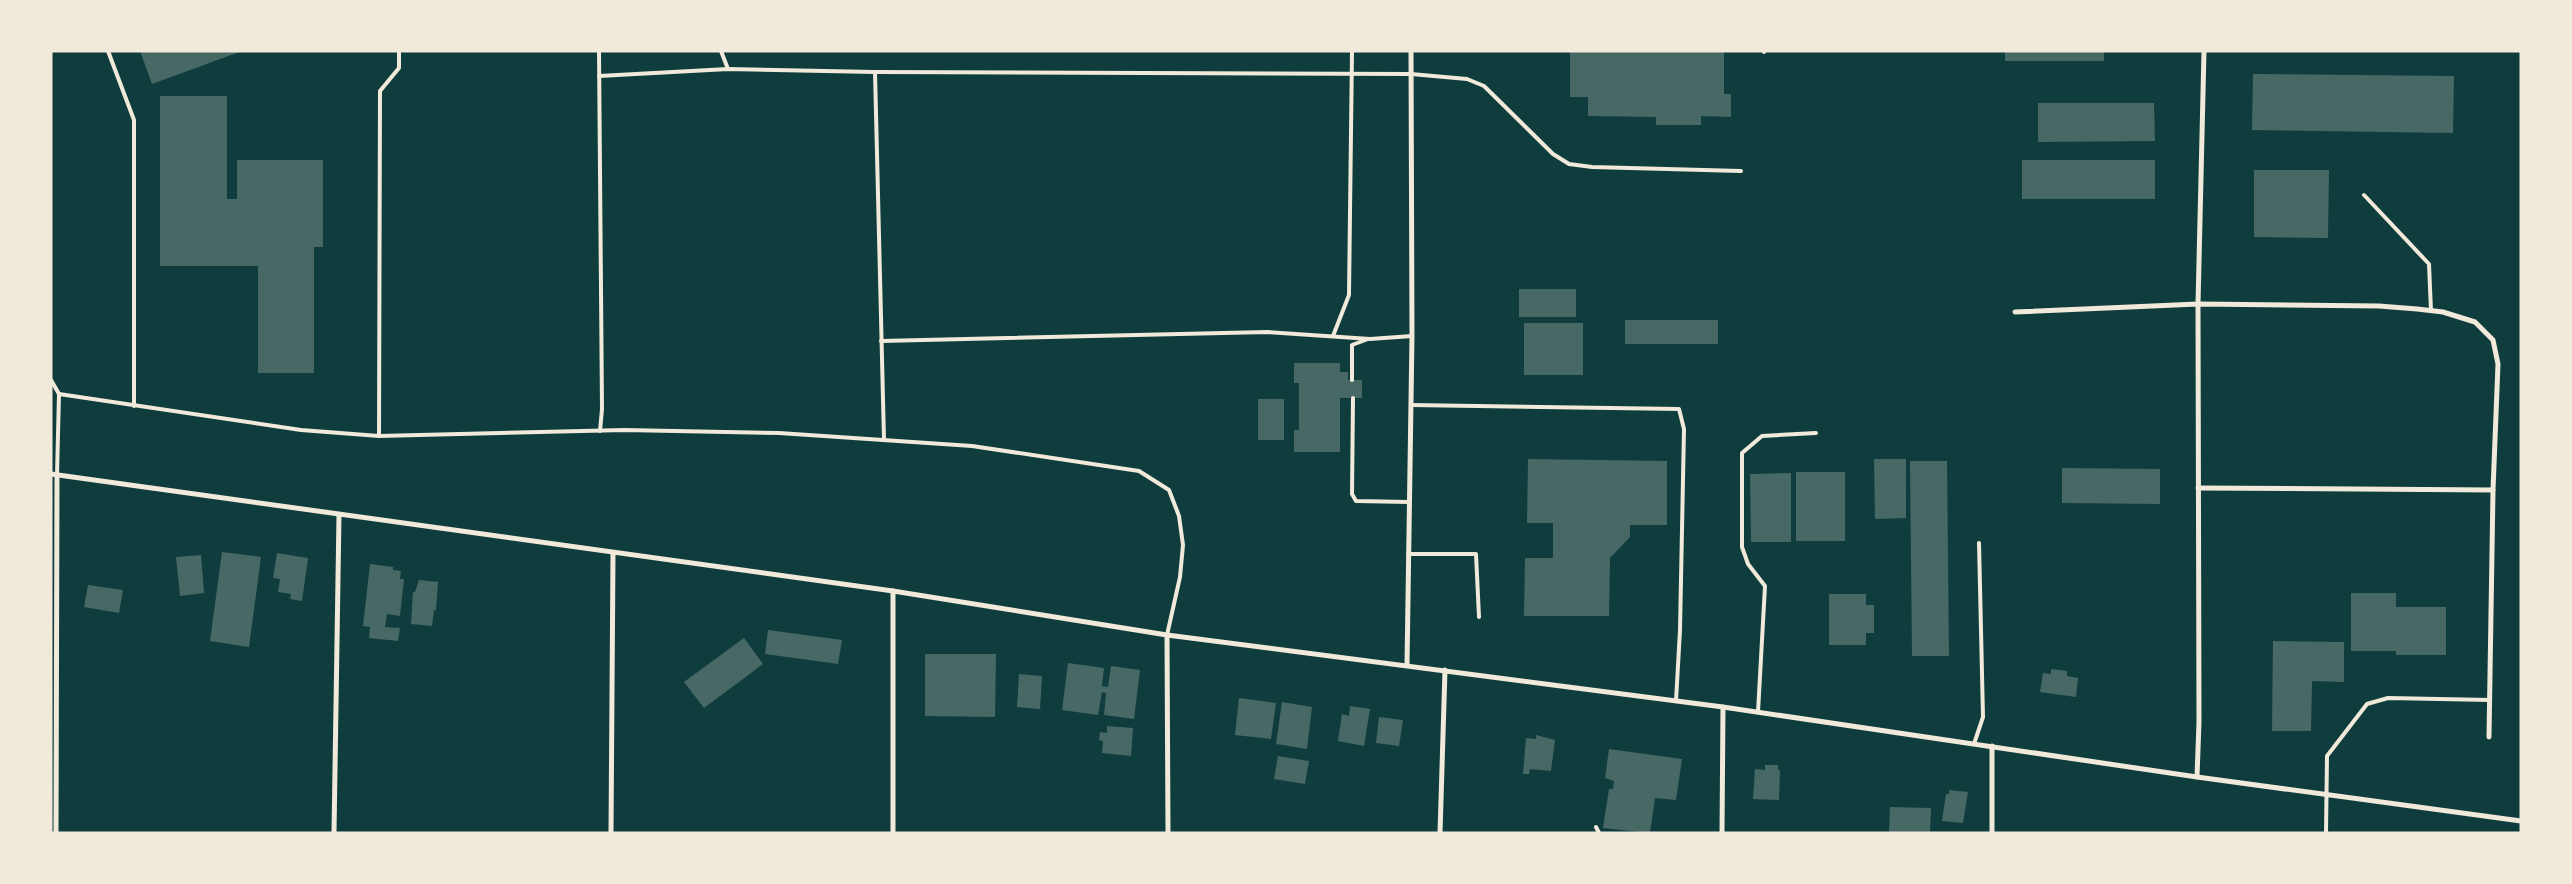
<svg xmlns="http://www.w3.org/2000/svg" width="2572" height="884" font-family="Helvetica,sans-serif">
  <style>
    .building { fill: #486865 }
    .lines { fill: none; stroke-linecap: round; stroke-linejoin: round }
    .service { stroke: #f1e9da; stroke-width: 4 }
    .minor { stroke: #f1e9da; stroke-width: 5 }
  </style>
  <rect width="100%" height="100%" fill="#0f3d3e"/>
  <g class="building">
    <polygon points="140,51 242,51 152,84"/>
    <polygon points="1570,51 1724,51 1724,94 1731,94 1731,117 1701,116 1701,125 1656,125 1656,117 1588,116 1588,97 1570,97"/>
    <rect x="2005" y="51" width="99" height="10"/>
    <polygon points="2253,74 2454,76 2453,133 2252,130"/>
    <polygon points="160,96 227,96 227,199 237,199 237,160 323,160 323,247 314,247 314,373 258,373 258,266 160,266"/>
    <polygon points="2038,103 2154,103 2155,141 2038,142"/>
    <rect x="2022" y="160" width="133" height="39"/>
    <polygon points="2254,170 2329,170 2328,238 2254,237"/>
    <rect x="1519" y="289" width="57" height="28"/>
    <rect x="1625" y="320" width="93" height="24"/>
    <rect x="1524" y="323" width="59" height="52"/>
    <polygon points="1294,363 1340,363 1340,372 1348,372 1348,380 1362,380 1362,398 1340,398 1340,452 1294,452 1294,430 1299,430 1299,383 1294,383"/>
    <rect x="1258" y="399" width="26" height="41"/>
    <polygon points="1528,459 1667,461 1667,525 1630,525 1630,537 1610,558 1609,616 1524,616 1525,558 1553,558 1553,523 1527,523"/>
    <polygon points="1874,459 1906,459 1906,518 1875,519"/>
    <polygon points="1910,461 1947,461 1949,656 1912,656"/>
    <polygon points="2062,468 2160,469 2160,504 2062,503"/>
    <rect x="1796" y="472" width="49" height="69"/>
    <polygon points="1791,473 1791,542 1751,542 1750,474"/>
    <polygon points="222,552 261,557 249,647 210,641"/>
    <polygon points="277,553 308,558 302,601 290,599 291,594 278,592 280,579 273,578"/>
    <polygon points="201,555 204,593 180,596 176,557"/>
    <polygon points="370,564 393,567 393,570 401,571 400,579 404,579 400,616 387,614 385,627 400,628 398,641 369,638 370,627 363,626"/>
    <polygon points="419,580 438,582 436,610 434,610 432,626 411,624 413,592 415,592"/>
    <polygon points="88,585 123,590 119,613 84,607"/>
    <polygon points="2351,593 2396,593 2396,607 2446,607 2446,655 2396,655 2396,651 2351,651"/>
    <polygon points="1829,594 1866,594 1866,605 1874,605 1874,633 1866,633 1866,645 1829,645"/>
    <polygon points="768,630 842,640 838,664 765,654"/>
    <polygon points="744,638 763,664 704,708 684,682"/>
    <polygon points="2273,641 2344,642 2344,682 2312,681 2311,731 2272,731"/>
    <polygon points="925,654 996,654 995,717 925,716"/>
    <polygon points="1068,663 1104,668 1102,686 1108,687 1111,666 1140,670 1134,719 1104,715 1106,693 1102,692 1098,715 1062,710"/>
    <polygon points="2051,669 2067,671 2067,676 2078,678 2076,697 2040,692 2043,673 2051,674"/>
    <polygon points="1019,674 1042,676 1040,709 1017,707"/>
    <polygon points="1239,698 1276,703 1271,739 1235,735"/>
    <polygon points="1282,702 1312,707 1307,749 1276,744"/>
    <polygon points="1350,706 1370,709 1364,746 1338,741 1342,714 1349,716"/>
    <polygon points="1379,717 1403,720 1399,746 1376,743"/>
    <polygon points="1107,726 1133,728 1131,756 1102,753 1103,741 1099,740 1100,732 1107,733"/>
    <polygon points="1536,735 1555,740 1551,771 1530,769 1529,774 1523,774 1526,738 1536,739"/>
    <polygon points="1609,749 1682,759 1676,800 1655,798 1650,833 1603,828 1609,789 1613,789 1614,781 1605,778"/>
    <polygon points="1278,756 1309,761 1305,784 1274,779"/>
    <polygon points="1765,765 1778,765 1778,770 1780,770 1779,800 1753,799 1755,769 1765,770"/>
    <polygon points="1949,790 1968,792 1963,823 1942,821 1946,794 1949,794"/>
    <polygon points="1890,807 1931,808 1930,833 1889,833"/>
  </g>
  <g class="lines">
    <g class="service">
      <polyline points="108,51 134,120 134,406"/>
      <polyline points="599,51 602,409 600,431"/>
      <polyline points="721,51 728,69"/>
      <polyline points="1764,51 1764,52"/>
      <polyline points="875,72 1411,74 1467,79 1484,86 1553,154 1569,164 1592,167 1741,171"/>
      <polyline points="599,76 728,69 875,72 884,440"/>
      <polyline points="2364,195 2429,264 2431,311"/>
      <polyline points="1333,336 1349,295 1352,51"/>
      <polyline points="881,341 1267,332 1370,339 1412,336"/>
      <polyline points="51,380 59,394"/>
      <polyline points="1352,380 1352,345 1368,339"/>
      <polyline points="1353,398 1352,494 1356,501 1409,502"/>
      <polyline points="1411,405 1679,409 1684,429 1680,630 1676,701"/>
      <polyline points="379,436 380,91 399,68 399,51"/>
      <polyline points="57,475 59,394 301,430 379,436 624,430 779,433 972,446 1139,471 1169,490 1179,516 1183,545 1180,577 1167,635"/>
      <polyline points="1408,554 1476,554 1479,617"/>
      <polyline points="1758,712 1765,586 1748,564 1742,547 1742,453 1762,436 1816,433"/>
      <polyline points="1974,744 1983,717 1979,543"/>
      <polyline points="1596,827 1599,833"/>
      <polyline points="2326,833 2327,756 2367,704 2388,698 2490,700"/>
    </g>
    <g class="minor">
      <polyline points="2015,312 2198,304 2379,306 2417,309 2443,312 2475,322 2493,340 2498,364 2493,490 2489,737"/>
      <polyline points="51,474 893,591 1167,635 1723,707 2197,777 2521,821"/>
      <polyline points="2198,488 2493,490"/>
      <polyline points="1167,635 1168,833"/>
      <polyline points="1407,665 1412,336 1411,51"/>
      <polyline points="1992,746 1992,833"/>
      <polyline points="2197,777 2199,722 2198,304 2204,51"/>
      <polyline points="56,833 57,475"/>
      <polyline points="334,833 339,515"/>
      <polyline points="611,833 613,553"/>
      <polyline points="893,833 893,591"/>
      <polyline points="1440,833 1445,670"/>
      <polyline points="1722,833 1723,707"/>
    </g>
  </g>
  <rect width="2572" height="884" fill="none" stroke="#f1e9da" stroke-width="105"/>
</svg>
